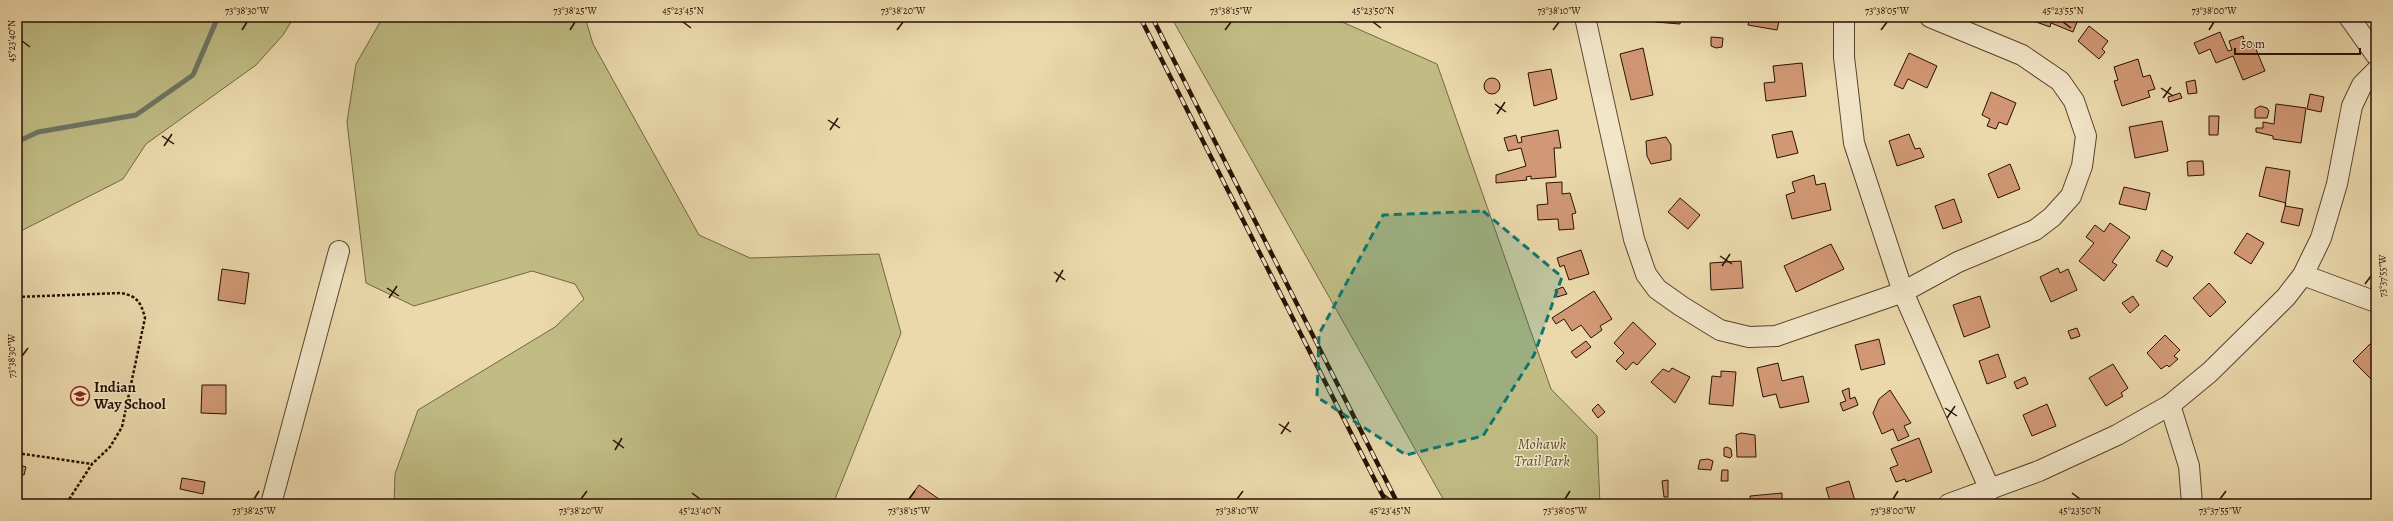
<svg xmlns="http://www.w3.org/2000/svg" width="2393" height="521" font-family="Alegreya,serif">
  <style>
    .green { fill: #c0bc84; stroke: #746644 }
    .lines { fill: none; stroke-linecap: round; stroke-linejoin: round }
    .stream { stroke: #6c7665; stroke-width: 5 }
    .building { fill: #d29875; stroke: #281003 }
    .minor-casing { stroke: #59422d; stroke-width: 22 }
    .path { stroke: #281003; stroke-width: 2.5; stroke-dasharray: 3 2; stroke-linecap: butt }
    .minor { stroke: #f2e6c9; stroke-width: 20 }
    .rail-casing { stroke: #281003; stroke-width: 4.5 }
    .rail { stroke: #f2e6c9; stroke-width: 3; stroke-dasharray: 9; stroke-linecap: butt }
    .marked { fill: #0f766e; fill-opacity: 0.2; stroke: #0f766e; stroke-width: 3; stroke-dasharray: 8 5; stroke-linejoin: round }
    .ticks { fill: none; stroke: #281003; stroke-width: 1.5 }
    .labels { text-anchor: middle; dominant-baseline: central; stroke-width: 3; stroke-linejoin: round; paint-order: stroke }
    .poi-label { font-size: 15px; font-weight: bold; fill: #281003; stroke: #f2e6c9; text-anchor: start }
    .park-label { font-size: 15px; font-style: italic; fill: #5d4c30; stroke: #f2e6c9 }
    .neatline { fill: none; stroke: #281003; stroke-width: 1.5 }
    .ticks-label { font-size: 10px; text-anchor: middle; fill: #281003 }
  </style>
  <rect width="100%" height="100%" fill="#ebd9ac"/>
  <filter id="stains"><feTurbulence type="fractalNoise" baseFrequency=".005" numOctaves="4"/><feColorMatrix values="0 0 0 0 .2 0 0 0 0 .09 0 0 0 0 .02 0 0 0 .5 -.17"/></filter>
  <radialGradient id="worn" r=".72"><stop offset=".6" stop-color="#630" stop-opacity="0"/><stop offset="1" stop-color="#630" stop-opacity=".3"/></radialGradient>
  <g class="green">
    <polygon points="17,17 294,17 283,35 256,65 146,144 123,179 17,233"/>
    <polygon points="383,17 585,17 593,44 699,235 750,258 879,254 901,333 833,504 394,504 395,474 418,410 555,327 584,299 575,284 532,271 414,306 366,283 347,122 356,64"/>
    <polygon points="1171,17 1331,17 1437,64 1551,389 1597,436 1600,504 1446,504"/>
  </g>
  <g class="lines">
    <polyline class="stream" points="17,142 38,132 136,115 193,75 218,17"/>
  </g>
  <g class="building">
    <polygon points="1655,17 1681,17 1680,24 1655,22"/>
    <polygon points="1750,17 1780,17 1777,30 1748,25"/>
    <polygon points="2029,17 2079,17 2073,32 2051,23 2050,27 2028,19"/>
    <polygon points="2089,26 2108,41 2102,49 2105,52 2099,59 2078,41"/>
    <polygon points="2220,32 2228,51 2232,50 2229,41 2243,36 2246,45 2253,42 2265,71 2243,80 2233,56 2216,63 2210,49 2199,54 2194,43"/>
    <polygon points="1711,37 1723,38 1722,47 1716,48 1711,46"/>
    <polygon points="1643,48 1653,95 1631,100 1620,54"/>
    <polygon points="1909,53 1937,66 1927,88 1908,79 1903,89 1894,85"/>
    <polygon points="2138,59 2143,77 2150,75 2155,89 2148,91 2150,97 2122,106 2114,81 2118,80 2114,67"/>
    <polygon points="1802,63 1806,96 1766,101 1764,83 1775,82 1773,66"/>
    <polygon points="1551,69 1557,99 1534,106 1528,73"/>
    <circle cx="1492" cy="86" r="8"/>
    <polygon points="2195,80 2197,93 2188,94 2186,82"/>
    <polygon points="1991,92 2016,103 2007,125 1999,122 1996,129 1987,126 1990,119 1982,115"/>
    <polygon points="2180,93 2182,98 2169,102 2168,97"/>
    <polygon points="2310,94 2324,97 2321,112 2307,109"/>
    <polygon points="2276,104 2306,108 2301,143 2273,139 2273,136 2256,132 2256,128 2263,128 2263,122 2274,124"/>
    <polygon points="2260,106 2267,108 2269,111 2267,118 2255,118 2255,109"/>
    <polygon points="2209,116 2219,116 2218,135 2209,135"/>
    <polygon points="2162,121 2168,151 2135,158 2129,127"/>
    <polygon points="1558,130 1561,148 1554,148 1556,177 1531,179 1531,176 1526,177 1527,180 1496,183 1496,175 1526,166 1521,148 1508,151 1504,138 1516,135 1518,143 1522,142 1521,137"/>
    <polygon points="1792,131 1798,153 1777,158 1772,135"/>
    <polygon points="1909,134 1915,149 1920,148 1924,157 1897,166 1889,141"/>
    <polygon points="1666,137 1671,145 1671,160 1651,164 1647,156 1646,141"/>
    <polygon points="2191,161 2203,161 2204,175 2188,176 2187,162"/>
    <polygon points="2010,164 2020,189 1998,198 1988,174"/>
    <polygon points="2266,167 2290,171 2285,206 2303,209 2299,226 2281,222 2286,203 2259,196"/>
    <polygon points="1814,175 1816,185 1825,183 1831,210 1792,219 1786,195 1795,192 1792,182"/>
    <polygon points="1562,182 1562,194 1570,193 1576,213 1572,214 1574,229 1559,230 1558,219 1538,220 1537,205 1548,204 1546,183"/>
    <polygon points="2124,187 2150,193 2146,210 2119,204"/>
    <polygon points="1680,198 1700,215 1688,229 1668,212"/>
    <polygon points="1954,199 1962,222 1943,229 1935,206"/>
    <polygon points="2110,223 2130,237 2112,262 2117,265 2104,281 2079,261 2094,243 2086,237 2095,225 2104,232"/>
    <polygon points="2247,233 2264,243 2251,264 2234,253"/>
    <polygon points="1831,244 1844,269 1796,292 1784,266"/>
    <polygon points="1581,250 1589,274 1569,280 1564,265 1560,267 1557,258"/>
    <polygon points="2162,250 2173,257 2167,267 2156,261"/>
    <polygon points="1741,261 1743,288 1711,290 1710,263"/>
    <polygon points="2058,268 2060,273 2068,269 2077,290 2051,302 2040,277"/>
    <polygon points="222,269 249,273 245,304 218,300"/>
    <polygon points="2209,283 2226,302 2210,317 2193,298"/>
    <polygon points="1563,287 1567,294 1557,297 1555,290"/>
    <polygon points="1594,291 1612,319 1600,326 1602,330 1591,338 1581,325 1572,331 1564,319 1556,324 1552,318"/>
    <polygon points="1980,296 1990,327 1964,337 1953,305"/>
    <polygon points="2133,296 2139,305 2130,313 2122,303"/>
    <polygon points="1633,322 1656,344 1637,365 1633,362 1626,370 1616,361 1624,353 1614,343"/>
    <polygon points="2077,328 2080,336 2071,339 2068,331"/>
    <polygon points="2165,335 2180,350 2174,356 2178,359 2169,367 2167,365 2161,369 2147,353"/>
    <polygon points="1879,339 1885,364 1861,370 1855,345"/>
    <polygon points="1586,341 1591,347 1576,358 1571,352"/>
    <polygon points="2372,342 2376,346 2376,377 2373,381 2353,361"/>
    <polygon points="1998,354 2006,377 1987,384 1979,361"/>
    <polygon points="1778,363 1782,381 1803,376 1809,402 1780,408 1776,394 1763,397 1757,368"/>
    <polygon points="2113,364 2128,388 2121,393 2123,396 2106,406 2089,378"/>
    <polygon points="1672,368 1690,377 1675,403 1651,382 1663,369 1669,372"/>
    <polygon points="1721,371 1736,372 1733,406 1709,404 1712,376 1721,377"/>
    <polygon points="2025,377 2028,384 2017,389 2014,382"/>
    <polygon points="202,385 226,385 226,414 201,413"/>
    <polygon points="1849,388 1850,399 1855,397 1858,405 1843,411 1840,403 1846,401 1842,391"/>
    <polygon points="1890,390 1911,423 1904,426 1909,436 1898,441 1893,429 1882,434 1873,413 1879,399"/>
    <polygon points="1598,404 1605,412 1598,418 1592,410"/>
    <polygon points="2047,404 2056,426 2032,436 2023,415"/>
    <polygon points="1741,433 1755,435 1756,457 1737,457 1736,435"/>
    <polygon points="1919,438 1932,472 1906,482 1905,479 1896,482 1890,468 1898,465 1891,449"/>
    <polygon points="1727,447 1731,449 1732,456 1730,458 1724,456 1724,448"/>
    <polygon points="1708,459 1713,461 1711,470 1698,469 1700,460"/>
    <polygon points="17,464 26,467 24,475 17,474"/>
    <polygon points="1722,470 1728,470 1728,481 1721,481"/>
    <polygon points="182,478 205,482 203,494 180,489"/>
    <polygon points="1668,480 1668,497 1664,497 1662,481"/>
    <polygon points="1849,481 1855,501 1845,504 1831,504 1826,488"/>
    <polygon points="919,485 946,504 905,504"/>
    <polygon points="1782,493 1782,504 1751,504 1750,496"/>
    <polygon points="1730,499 1731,504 1691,504"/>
    <polygon points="1649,500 1650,504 1631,503"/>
  </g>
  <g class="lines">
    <g class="minor-casing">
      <g id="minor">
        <polyline points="1585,17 1634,239 1646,274 1657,289 1681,306 1720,330 1749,337 1776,336 1903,292 1958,262 2035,230 2052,217 2071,196 2082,166 2086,136 2074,101 2060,81 2022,55 1930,17"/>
        <polyline points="1844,17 1844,57 1854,143 1903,292 1990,490"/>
        <polyline points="2349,17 2376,55"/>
        <polyline points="2303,275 2376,302"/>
        <polyline points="2170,405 2189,466 2192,504"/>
        <polyline points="271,504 339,251"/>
        <polyline points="1949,504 2039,471 2117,435 2170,405 2210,372 2286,297 2303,275 2321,238 2337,184 2352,106 2362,85 2376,71"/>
      </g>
    </g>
    <g class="path">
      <path d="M 17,297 L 121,293 C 137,296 141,302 145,318 L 122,427 L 110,447 L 92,464 L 66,504"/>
      <polyline points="17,453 92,464"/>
    </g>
    <use href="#minor" class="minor"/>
    <g class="rail-casing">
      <g id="rail">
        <polyline points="1140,17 1387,504"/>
        <polyline points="1152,17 1398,504"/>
      </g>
    </g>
    <use href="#rail" class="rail"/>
  </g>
  <path class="marked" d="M 1483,211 L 1562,277 L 1534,355 L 1483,436 L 1406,455 L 1317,397 L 1319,334 L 1383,215 Z"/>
  <path class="ticks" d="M 683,22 L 691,28M 1373,22 L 1381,28M 2063,22 L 2071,28M 242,30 L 247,22M 570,30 L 575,22M 897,30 L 903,22M 1225,30 L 1231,22M 1553,30 L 1559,22M 1881,30 L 1887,22M 2209,30 L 2214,22M 22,41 L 30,47M 2161,88 L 2173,96M 2163,98 L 2171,87M 1495,104 L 1506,112M 1497,114 L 1505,102M 828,120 L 840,128M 830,130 L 838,118M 162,136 L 174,144M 164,146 L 172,134M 1720,256 L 1732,264M 1722,266 L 1730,254M 1054,272 L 1065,280M 1056,282 L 1063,270M 2365,284 L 2371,276M 387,288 L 399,296M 389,298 L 397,286M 22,356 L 28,348M 1945,408 L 1957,416M 1947,418 L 1955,406M 1279,424 L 1291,432M 1281,434 L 1289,422M 613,440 L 624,448M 615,450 L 622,438M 692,493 L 700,499M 1382,493 L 1390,499M 2072,493 L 2080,499M 254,499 L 259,491M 581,499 L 587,491M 909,499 L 915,491M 1237,499 L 1243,491M 1565,499 L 1570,491M 1893,499 L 1898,491M 2220,499 L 2226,491"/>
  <defs>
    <g id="school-ring" transform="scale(1)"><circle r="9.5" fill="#f2e6c9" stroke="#8f2418" stroke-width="1.5"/><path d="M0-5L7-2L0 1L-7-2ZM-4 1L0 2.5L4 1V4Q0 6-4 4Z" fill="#8f2418"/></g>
  </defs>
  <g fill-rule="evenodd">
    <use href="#school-ring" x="80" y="396"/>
  </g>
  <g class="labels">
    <g class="poi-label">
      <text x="94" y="387">Indian<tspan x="94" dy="17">Way School</tspan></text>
    </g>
    <g class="park-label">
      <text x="1542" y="444">Mohawk<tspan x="1542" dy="17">Trail Park</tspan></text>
    </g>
  </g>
  <rect width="2393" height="521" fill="none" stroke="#ebd9ac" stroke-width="44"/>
  <path d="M2235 48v6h125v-6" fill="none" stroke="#281003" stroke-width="2"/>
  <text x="2241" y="48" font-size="12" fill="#281003" stroke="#f2e6c9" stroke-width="3" paint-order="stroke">50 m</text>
  <rect x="22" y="22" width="2349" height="477" class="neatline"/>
  <g class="ticks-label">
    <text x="247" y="14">73°38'30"W</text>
    <text x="575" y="14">73°38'25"W</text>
    <text x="683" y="14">45°23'45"N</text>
    <text x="903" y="14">73°38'20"W</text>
    <text x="1231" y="14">73°38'15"W</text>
    <text x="1373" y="14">45°23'50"N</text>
    <text x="1559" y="14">73°38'10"W</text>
    <text x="1887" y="14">73°38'05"W</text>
    <text x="2063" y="14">45°23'55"N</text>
    <text x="2214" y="14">73°38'00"W</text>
    <text transform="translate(11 41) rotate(-90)" y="4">45°23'40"N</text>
    <text transform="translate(2382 276) rotate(-90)" y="4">73°37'55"W</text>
    <text transform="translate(11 356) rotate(-90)" y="4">73°38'30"W</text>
    <text x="254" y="514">73°38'25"W</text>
    <text x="581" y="514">73°38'20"W</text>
    <text x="700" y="514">45°23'40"N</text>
    <text x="909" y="514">73°38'15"W</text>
    <text x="1237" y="514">73°38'10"W</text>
    <text x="1390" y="514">45°23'45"N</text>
    <text x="1565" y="514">73°38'05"W</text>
    <text x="1893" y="514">73°38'00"W</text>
    <text x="2080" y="514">45°23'50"N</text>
    <text x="2220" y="514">73°37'55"W</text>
  </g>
  <rect width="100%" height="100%" filter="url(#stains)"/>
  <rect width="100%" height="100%" fill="url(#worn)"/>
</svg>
